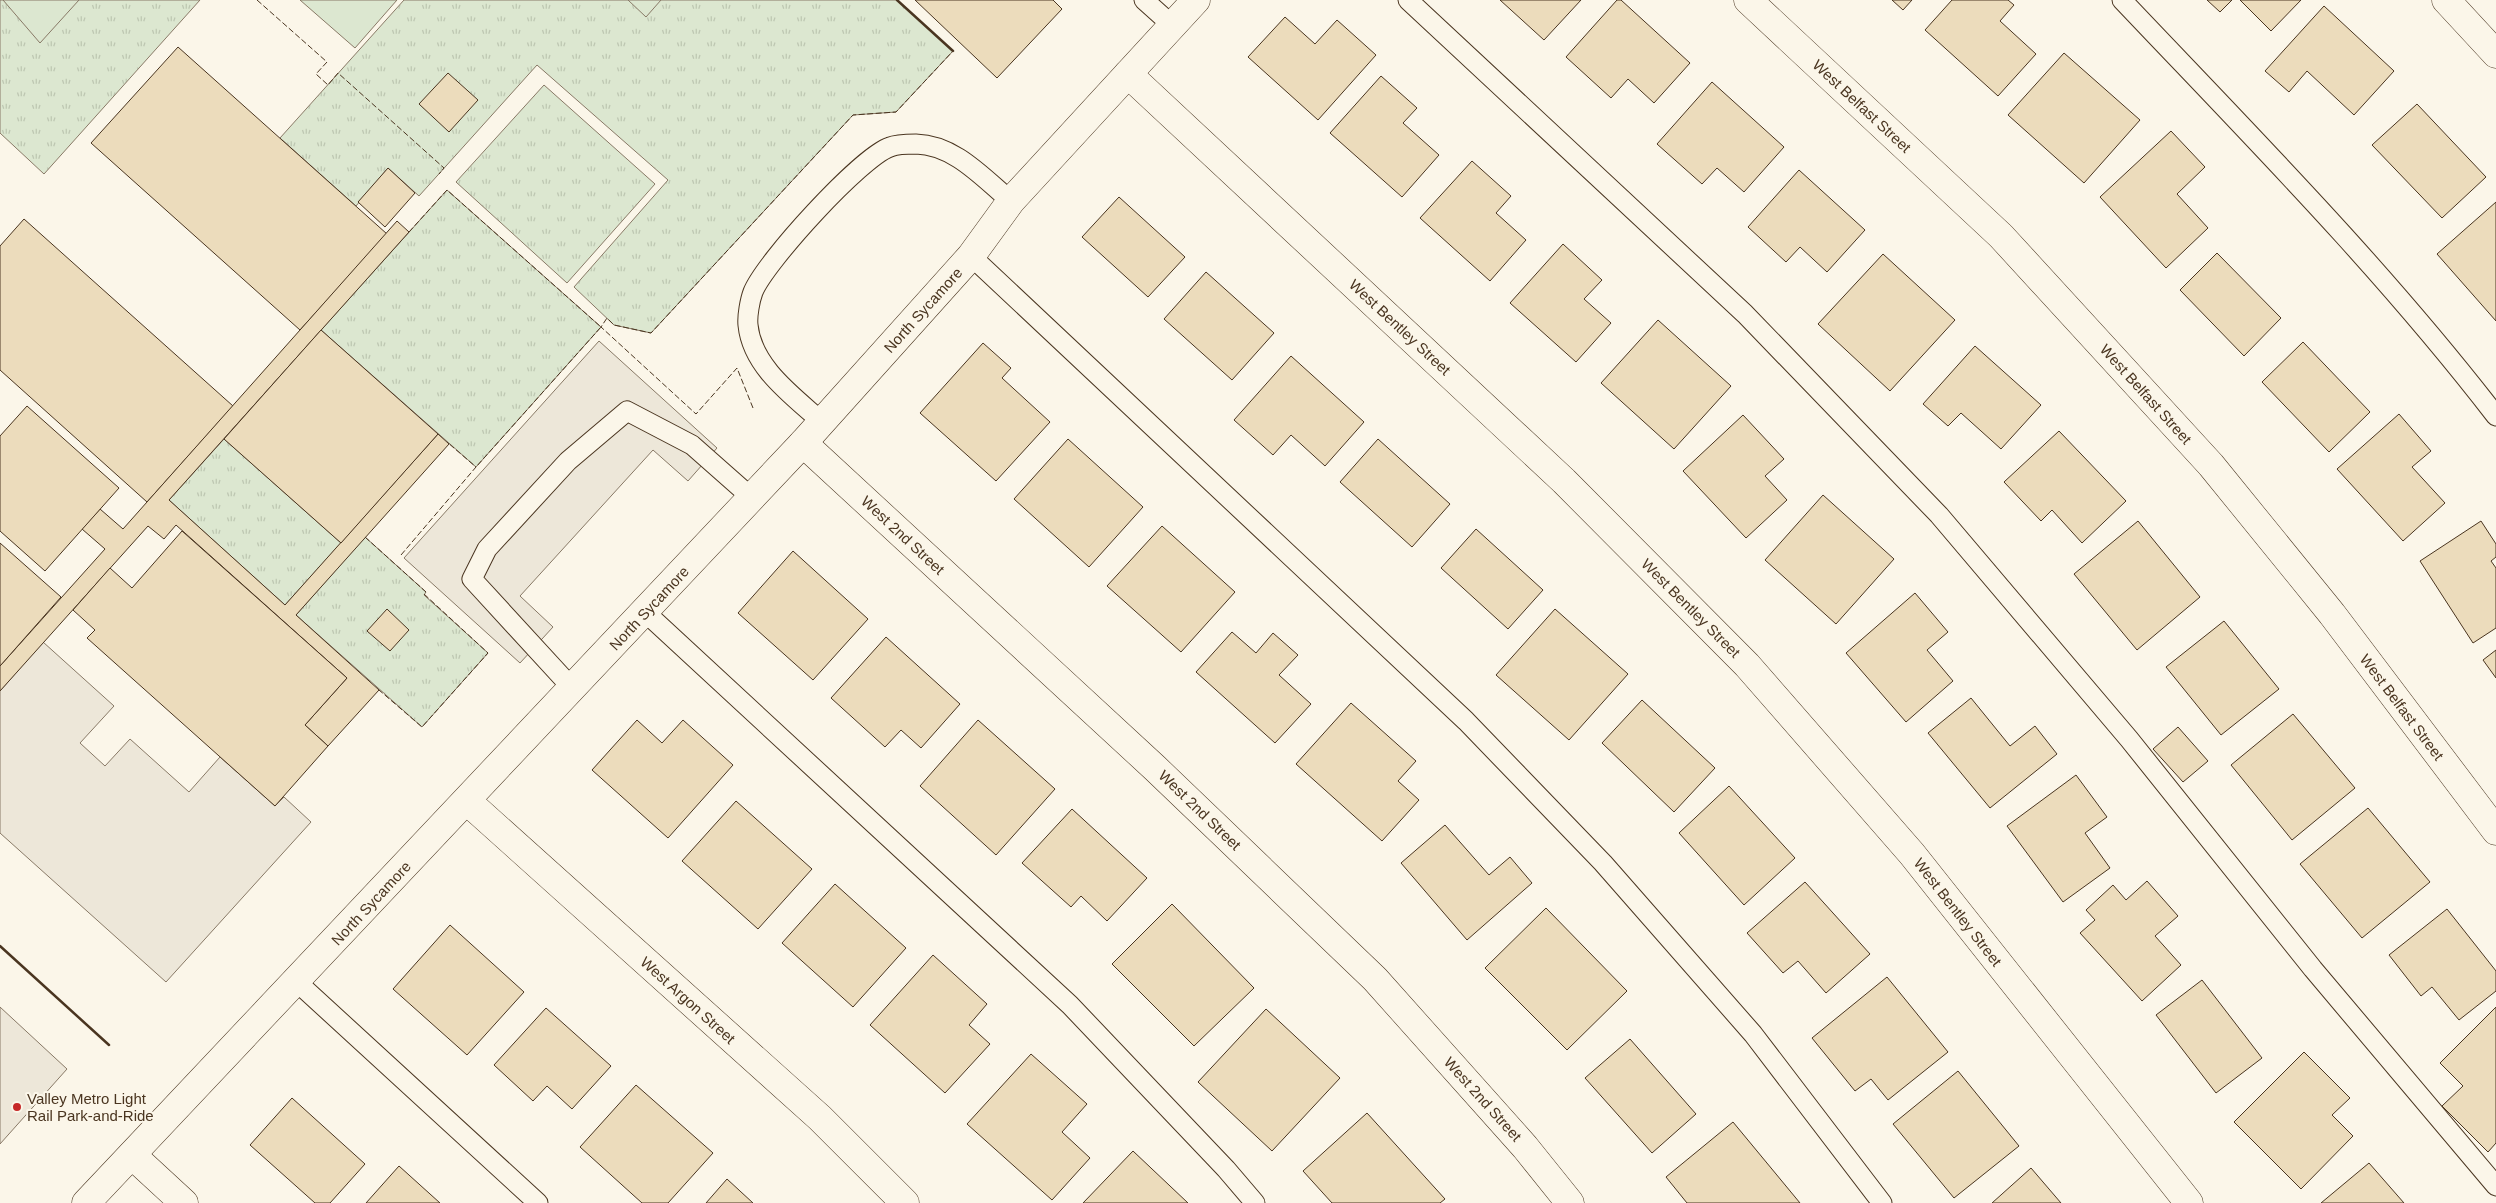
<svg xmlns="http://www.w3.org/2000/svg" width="2496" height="1203" font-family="Arial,sans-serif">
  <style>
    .grass { fill: url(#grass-tufts); stroke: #887966 }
    .pitch { fill: #dce7d0; stroke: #887966 }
    .parking { fill: #ede7d9; stroke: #887966 }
    .building { fill: #ecdcbc; stroke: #4a3520 }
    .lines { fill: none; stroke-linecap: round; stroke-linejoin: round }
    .lane-casing { stroke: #4a3520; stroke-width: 21 }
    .street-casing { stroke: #4a3520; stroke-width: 29 }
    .secondary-casing { stroke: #4a3520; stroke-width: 29 }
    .lane { stroke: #fbf6e9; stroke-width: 19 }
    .street { stroke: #fbf6e9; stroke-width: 28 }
    .secondary { stroke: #fbf6e9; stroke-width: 28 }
    .fence { stroke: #4a3520; stroke-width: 1; stroke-dasharray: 6 2.5; stroke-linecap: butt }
    .wall { stroke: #4a3520; stroke-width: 2.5 }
    .poi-dot { fill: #c62828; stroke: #fbf6e9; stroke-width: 2 }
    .labels { text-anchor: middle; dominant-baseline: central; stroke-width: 4; stroke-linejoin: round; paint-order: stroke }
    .street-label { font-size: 15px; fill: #4a3520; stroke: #fbf6e9 }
    .poi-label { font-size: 15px; fill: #4a3520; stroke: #fbf6e9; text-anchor: start }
  </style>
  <defs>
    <pattern id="grass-tufts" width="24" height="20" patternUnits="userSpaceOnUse" patternTransform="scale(1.25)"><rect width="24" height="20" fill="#dce7d0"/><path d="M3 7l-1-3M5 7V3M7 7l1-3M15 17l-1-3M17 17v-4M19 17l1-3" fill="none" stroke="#bec7b2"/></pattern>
  </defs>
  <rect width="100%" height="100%" fill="#fbf6e9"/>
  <g class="grass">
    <polygon points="0,0 200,0 44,174 0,133"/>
    <polygon points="404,0 897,0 953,51 896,112 853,115 651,333 614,325 574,287 668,180 537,65 419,196 388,168 356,206 280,138"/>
    <polygon points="544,85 655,184 567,283 456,182"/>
    <polygon points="447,190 601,327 476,467 321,330"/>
    <polygon points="224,439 341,543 285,605 169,500"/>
    <polygon points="365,537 426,592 424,595 488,653 422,727 296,615"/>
  </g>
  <g class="pitch">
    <polygon points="3,0 79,0 40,43"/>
    <polygon points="300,0 397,0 355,48"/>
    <polygon points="628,0 661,0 646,17"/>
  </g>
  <g class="parking">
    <polygon points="599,341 717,448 688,481 653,450 520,596 553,627 520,663 404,558"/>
    <polygon points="43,642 114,706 80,743 105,766 130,739 189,792 220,757 275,806 284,797 311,822 166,982 0,833 0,691"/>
    <polygon points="0,1007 67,1069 0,1144"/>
  </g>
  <g class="building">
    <polygon points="915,0 1053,0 1062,9 997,78"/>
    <polygon points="1500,0 1581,0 1544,40"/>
    <polygon points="1617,0 1621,0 1690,63 1654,103 1628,79 1611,98 1566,57"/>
    <polygon points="1892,0 1912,0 1903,10"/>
    <polygon points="1952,0 2008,0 2014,5 2000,21 2036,54 1998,96 1925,30"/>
    <polygon points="2207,0 2232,0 2220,12"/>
    <polygon points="2240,0 2301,0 2271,31"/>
    <polygon points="2324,6 2394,71 2354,115 2307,71 2289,92 2265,71"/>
    <polygon points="1285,17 1315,44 1337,20 1376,55 1318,120 1248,57"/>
    <polygon points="178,47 387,234 300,330 91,143"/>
    <polygon points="2064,53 2140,120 2084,183 2008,115"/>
    <polygon points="448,73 478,100 449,132 419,104"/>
    <polygon points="1381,76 1417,108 1403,123 1439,155 1402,197 1330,133"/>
    <polygon points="1712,82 1784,147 1744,192 1717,168 1702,184 1657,144"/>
    <polygon points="2417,104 2486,177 2442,218 2372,145"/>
    <polygon points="2171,131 2205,167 2177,194 2208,228 2166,268 2100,197"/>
    <polygon points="1472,161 1511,196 1496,213 1526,240 1490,281 1420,218"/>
    <polygon points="388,168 415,193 385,227 358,202"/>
    <polygon points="1799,170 1865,230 1827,272 1800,247 1786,262 1748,227"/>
    <polygon points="1119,197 1185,257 1148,297 1082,237"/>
    <polygon points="2496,202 2496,321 2437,254"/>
    <polygon points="24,219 233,406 147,502 0,370 0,246"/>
    <polygon points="397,221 409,232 169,500 285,605 438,434 449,444 296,615 379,690 328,746 305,725 347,678 176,525 164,539 148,526 0,691 0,666 105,549 82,529 100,509 123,529"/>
    <polygon points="1563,244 1602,280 1584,299 1611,323 1576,362 1510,303"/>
    <polygon points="2217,253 2281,318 2244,356 2180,290"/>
    <polygon points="1883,254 1955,320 1890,391 1818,324"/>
    <polygon points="1206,272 1274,333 1232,380 1164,319"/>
    <polygon points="1658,320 1731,386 1674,449 1601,383"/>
    <polygon points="321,330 438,434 341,543 224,439"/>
    <polygon points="2303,342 2370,412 2329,452 2262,382"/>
    <polygon points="983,343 1011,368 1002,378 1050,422 996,481 920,413"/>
    <polygon points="1975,346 2041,405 2001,449 1961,413 1948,426 1923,404"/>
    <polygon points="1291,356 1364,422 1325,466 1291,435 1273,455 1234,420"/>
    <polygon points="27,406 119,488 45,571 0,531 0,436"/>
    <polygon points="2399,414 2431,451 2412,467 2445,503 2403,541 2337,469"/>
    <polygon points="1743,415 1784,459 1765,476 1787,500 1746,538 1683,471"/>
    <polygon points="2059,431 2126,501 2082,543 2052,510 2041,521 2004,482"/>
    <polygon points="1068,439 1143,507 1089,567 1014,499"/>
    <polygon points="1378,439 1450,504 1412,547 1340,482"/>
    <polygon points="1823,495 1894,559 1836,624 1765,560"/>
    <polygon points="2138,521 2200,597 2137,650 2074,574"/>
    <polygon points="2481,521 2496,544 2496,557 2491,561 2496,568 2496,628 2473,643 2420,561"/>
    <polygon points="1162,526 1235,592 1181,652 1107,586"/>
    <polygon points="1476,529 1543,590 1508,629 1441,568"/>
    <polygon points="182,531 347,678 305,725 328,746 275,806 87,638 95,630 73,610 110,568 132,588"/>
    <polygon points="0,543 61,597 0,666"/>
    <polygon points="793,551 868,619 813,680 738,613"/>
    <polygon points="1915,593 1948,632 1927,650 1953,681 1906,722 1846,653"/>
    <polygon points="387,609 409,630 390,651 367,631"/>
    <polygon points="1555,609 1628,674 1569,740 1496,675"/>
    <polygon points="2224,621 2279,689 2221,735 2166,667"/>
    <polygon points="1232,632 1256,653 1273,633 1298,655 1279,675 1311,704 1275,743 1196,672"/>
    <polygon points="886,637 960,704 921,748 901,730 885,747 831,698"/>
    <polygon points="2496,650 2496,678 2483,660"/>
    <polygon points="1971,698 2010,746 2035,726 2057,754 1990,808 1928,733"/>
    <polygon points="1642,700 1715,768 1674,812 1602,743"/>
    <polygon points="1351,703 1416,761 1398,781 1419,800 1382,841 1296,764"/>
    <polygon points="2293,714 2355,788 2292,840 2231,765"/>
    <polygon points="637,720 662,743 683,720 733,765 668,838 592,770"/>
    <polygon points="978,720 1055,789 996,855 920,786"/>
    <polygon points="2178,727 2208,761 2183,782 2153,749"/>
    <polygon points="2076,775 2107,817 2085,833 2110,868 2063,902 2007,826"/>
    <polygon points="1729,786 1795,858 1744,905 1679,833"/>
    <polygon points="736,801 812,869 758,929 682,861"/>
    <polygon points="2368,808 2430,882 2362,938 2300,864"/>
    <polygon points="1072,809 1147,878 1107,921 1081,896 1071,907 1022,863"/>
    <polygon points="1445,825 1489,875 1510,857 1532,883 1467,940 1401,863"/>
    <polygon points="2147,881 2178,916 2155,936 2181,965 2142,1001 2080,933 2095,920 2086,910 2113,885 2126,900"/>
    <polygon points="1805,882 1870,954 1826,993 1798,961 1783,973 1747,933"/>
    <polygon points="835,884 906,948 853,1007 782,943"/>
    <polygon points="1172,904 1254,988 1194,1046 1112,964"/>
    <polygon points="1546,908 1627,991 1567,1050 1485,968"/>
    <polygon points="2447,909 2496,971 2496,991 2459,1020 2432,987 2421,996 2389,955"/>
    <polygon points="450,925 524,992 467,1055 393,989"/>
    <polygon points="933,955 987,1004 969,1025 990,1044 945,1093 870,1025"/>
    <polygon points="1887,977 1948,1052 1888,1100 1871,1079 1855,1091 1812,1038"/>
    <polygon points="2202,980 2262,1058 2216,1093 2156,1015"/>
    <polygon points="2496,1007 2496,1143 2488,1152 2442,1106 2463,1086 2440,1063"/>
    <polygon points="546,1008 611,1066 572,1109 547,1086 533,1101 494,1065"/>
    <polygon points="1266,1009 1340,1078 1272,1151 1198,1082"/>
    <polygon points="1630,1039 1696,1114 1652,1153 1585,1078"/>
    <polygon points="2304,1052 2350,1098 2332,1115 2353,1136 2301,1189 2234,1122"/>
    <polygon points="1031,1054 1087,1104 1062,1132 1090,1158 1052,1200 967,1124"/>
    <polygon points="1958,1071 2019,1146 1954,1198 1893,1124"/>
    <polygon points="636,1085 713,1153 668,1203 642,1203 580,1147"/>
    <polygon points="292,1098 365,1164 330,1203 315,1203 250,1145"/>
    <polygon points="1367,1113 1445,1199 1440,1203 1332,1203 1303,1171"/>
    <polygon points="1733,1122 1800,1203 1687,1203 1666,1177"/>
    <polygon points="1133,1151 1188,1203 1083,1203"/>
    <polygon points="2369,1163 2404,1203 2321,1203"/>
    <polygon points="399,1166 440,1203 366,1203"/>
    <polygon points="2031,1168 2061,1203 1992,1203"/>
    <polygon points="727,1179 753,1203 706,1203"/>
  </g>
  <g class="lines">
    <g class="lane-casing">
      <g id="lane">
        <polyline points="1144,0 1173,26"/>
        <polyline points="1408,0 1745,314 1939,515 2129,739 2313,969 2496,1186"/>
        <path d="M 2122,0 C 2250,135 2382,268 2496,416"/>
        <polyline points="971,256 1466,721 1603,863 1753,1034 1882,1203"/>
        <path d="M 822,422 C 793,396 752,367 748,325 C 747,316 750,300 753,292 C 765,262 861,157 890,147 C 897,144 909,144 916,144 C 955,145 983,178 1011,201"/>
        <polyline points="645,612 1070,1005 1226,1169 1255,1203"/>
        <polyline points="573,689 472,579 487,549 568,461 627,411 692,445 752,498"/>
        <polyline points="297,982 538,1203"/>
      </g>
    </g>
    <g class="street-casing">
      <g id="street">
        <polyline points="1748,0 2001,236 2211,465 2332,614 2496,831"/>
        <polyline points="2446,0 2496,54"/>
        <polyline points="1128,74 1564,481 1747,665 1912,854 2189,1203"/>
        <polyline points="803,443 1155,768 1375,979 1525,1147 1570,1203"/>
        <polyline points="467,801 820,1118 905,1203"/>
        <polyline points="132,1155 184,1203"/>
      </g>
    </g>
    <g class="secondary-casing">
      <polyline id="secondary" points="86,1203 803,443 971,256 1011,201 1196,0"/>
    </g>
    <use href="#lane" class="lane"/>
    <use href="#street" class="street"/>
    <use href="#secondary" class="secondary"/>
    <g class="fence">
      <polyline points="257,0 327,62 316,74 328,85 338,73 444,168 439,174"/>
      <polyline points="409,232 447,190 601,327 476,467"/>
      <polyline points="753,408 737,368 696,414 601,327 607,318 614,325 651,333 853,115 896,112 953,51"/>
      <polyline points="365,537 426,592 424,594 488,653 422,727 379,690"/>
      <polyline points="401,555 476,467 447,442"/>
    </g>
    <g class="wall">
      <polyline points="897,0 953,51"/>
      <polyline points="0,946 109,1045"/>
    </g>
  </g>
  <circle class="poi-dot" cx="17" cy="1107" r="5"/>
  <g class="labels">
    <g class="street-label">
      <text transform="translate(1862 106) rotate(43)">West Belfast Street</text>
      <text transform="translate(923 310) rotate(-48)">North Sycamore</text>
      <text transform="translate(1400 327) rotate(43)">West Bentley Street</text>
      <text transform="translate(2146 394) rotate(48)">West Belfast Street</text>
      <text transform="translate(903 535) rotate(43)">West 2nd Street</text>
      <text transform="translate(649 608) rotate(-47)">North Sycamore</text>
      <text transform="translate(1691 608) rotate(45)">West Bentley Street</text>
      <text transform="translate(2402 707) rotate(53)">West Belfast Street</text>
      <text transform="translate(1200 810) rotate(44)">West 2nd Street</text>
      <text transform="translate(371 903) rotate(-47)">North Sycamore</text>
      <text transform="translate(1958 912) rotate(52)">West Bentley Street</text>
      <text transform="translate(688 1000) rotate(42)">West Argon Street</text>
      <text transform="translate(1483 1099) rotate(48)">West 2nd Street</text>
    </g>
    <g class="poi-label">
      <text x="27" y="1098">Valley Metro Light<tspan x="27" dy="17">Rail Park-and-Ride</tspan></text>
    </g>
  </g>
</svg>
